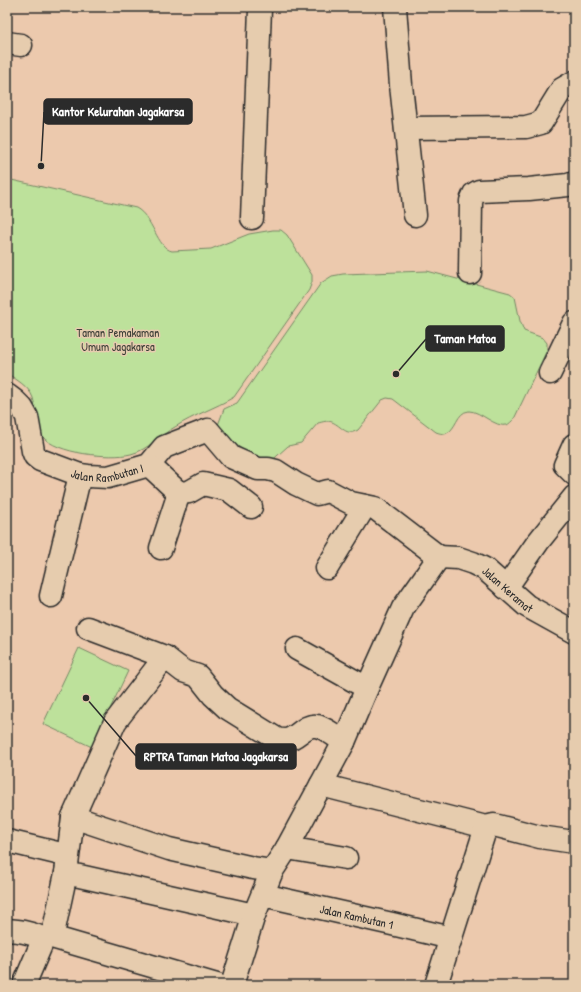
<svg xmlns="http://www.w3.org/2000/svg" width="581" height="992" font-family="'Patrick Hand',sans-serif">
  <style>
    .green { fill: #bde19b; stroke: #748663 }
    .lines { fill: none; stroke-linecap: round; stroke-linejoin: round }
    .minor-casing { stroke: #2b2b2b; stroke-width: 25 }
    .minor { stroke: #e6ccae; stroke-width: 22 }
    .labels { text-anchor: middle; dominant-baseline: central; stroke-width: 3; stroke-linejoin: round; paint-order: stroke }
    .park-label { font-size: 12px; fill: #3a3d36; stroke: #e6ccae }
    .street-label { font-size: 12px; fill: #2b2b2b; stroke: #e6ccae }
    .leader { fill: none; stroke: #2b2b2b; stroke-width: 1.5 }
    .callout-dot { fill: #2b2b2b; stroke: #e6ccae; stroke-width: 1.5 }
    .callout { fill: #2b2b2b; stroke: #2b2b2b; stroke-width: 1.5 }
    .callout-label { font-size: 13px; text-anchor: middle; font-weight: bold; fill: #fff }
  </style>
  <rect width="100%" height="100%" fill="#ecc9ad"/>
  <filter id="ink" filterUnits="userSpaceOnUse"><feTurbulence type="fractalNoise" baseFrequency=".025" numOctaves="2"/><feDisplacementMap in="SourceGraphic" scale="8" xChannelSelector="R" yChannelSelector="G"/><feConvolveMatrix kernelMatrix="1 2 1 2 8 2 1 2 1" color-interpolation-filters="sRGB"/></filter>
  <g filter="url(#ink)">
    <g class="green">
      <path d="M 7,179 L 136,208 C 153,217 157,248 172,251 L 211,249 L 249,234 L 273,230 L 281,230 L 287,235 L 312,275 L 312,282 L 309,290 L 234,397 C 215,408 194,415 175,427 C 160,435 148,450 131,454 C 110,459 56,454 42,436 C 39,432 39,426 38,421 C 36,414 35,405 33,398 C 29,386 16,380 7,373 Z"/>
      <path d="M 427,271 L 510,293 L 515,297 L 520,321 L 524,331 L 543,338 L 547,343 L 547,350 L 514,419 C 512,421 509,424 507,425 C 495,428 481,411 469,411 C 456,412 457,430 445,434 C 442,434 439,433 436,432 L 393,399 L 387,398 L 382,400 L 358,430 C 346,437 342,426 332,422 C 327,420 323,422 318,423 L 301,443 L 288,446 L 267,465 L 248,455 L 226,435 L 218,425 L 224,409 L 237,403 L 321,283 L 332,276 L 343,274 Z"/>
      <polygon points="79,648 128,671 92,747 43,724"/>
    </g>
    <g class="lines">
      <g class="minor-casing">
        <g id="minor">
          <polyline points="395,7 401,85 415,215"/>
          <polyline points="7,43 21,45"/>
          <polyline points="406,128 526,127 541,123 562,89 574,82"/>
          <polyline points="252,218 260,9 259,7"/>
          <polyline points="470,273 471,201 474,194 479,191 529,189 568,185 574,183"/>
          <polyline points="550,373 574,323"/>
          <path id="s1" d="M 7,395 L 15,401 L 22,408 L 27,417 L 33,451 L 35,456 L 40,460 L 80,475 L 88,476 L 108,477 L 149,465 L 164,447 L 208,430 L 231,457 L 258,469 L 268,469 L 276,471 L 296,484 L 317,494 L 328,491 L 351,503 L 375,508 L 439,557"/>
          <polyline points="574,445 565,465 574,474"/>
          <polyline points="149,465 179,493 189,492 203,484 229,490 251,507"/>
          <polyline points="161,548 179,493"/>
          <path id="s2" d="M 439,557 L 458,558 L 473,563 L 485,569 L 527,606 L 574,632"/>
          <polyline points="327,568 365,506"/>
          <polyline points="506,588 538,542 574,497"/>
          <polyline points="51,596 80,475"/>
          <path d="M 88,628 L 165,657 L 183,671 L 198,676 L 213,695 L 227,708 L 277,739 C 280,740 283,740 286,740 C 298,738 304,724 317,726 C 325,728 337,737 344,742"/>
          <polyline points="297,649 367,688"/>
          <polyline points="165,657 115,722 73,817 66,873 53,934 55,938 217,985"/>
          <polyline points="321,785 486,827"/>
          <polyline points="73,817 169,849 253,868 272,871"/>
          <polyline points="7,841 61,854"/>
          <polyline points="287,848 346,858"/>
          <polyline points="66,873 254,915"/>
          <path id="s3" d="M 263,895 L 392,924 L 451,938"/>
          <path d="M 7,930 C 20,931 28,932 40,937 L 41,940 L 41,945 L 24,985"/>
          <polyline points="232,985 254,915 272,871 287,848 344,742 367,688 403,608 439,557"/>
          <polyline points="436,985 486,827 494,825 540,837 574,842"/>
        </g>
      </g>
      <use href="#minor" class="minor"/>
    </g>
  </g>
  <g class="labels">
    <g class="park-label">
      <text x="118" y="332">Taman Pemakaman<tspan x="118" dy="14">Umum Jagakarsa</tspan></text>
    </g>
    <g class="street-label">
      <text stroke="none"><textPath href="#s1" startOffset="147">Jalan Rambutan I</textPath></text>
      <text stroke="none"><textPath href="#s2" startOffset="79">Jalan Keramat</textPath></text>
      <text stroke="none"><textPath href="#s3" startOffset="96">Jalan Rambutan 1</textPath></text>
    </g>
  </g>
  <path class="leader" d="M41 166L44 112M396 374L426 339M86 698L136 756"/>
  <g class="callout-dot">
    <circle cx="41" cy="166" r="4"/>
    <circle cx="396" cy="374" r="4"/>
    <circle cx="86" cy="698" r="4"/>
  </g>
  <g class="callout">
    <rect x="44" y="99" width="148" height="25" rx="4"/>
    <rect x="426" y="326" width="78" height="25" rx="4"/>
    <rect x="136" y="744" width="160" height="25" rx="4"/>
  </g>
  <g class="callout-label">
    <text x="118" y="116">Kantor Kelurahan Jagakarsa</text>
    <text x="465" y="343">Taman Matoa</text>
    <text x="216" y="761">RPTRA Taman Matoa Jagakarsa</text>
  </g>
  <rect width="581" height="992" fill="none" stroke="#e6ccae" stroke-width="24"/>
  <rect x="12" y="12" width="557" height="968" fill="none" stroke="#2b2b2b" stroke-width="1.5" filter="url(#ink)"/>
</svg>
